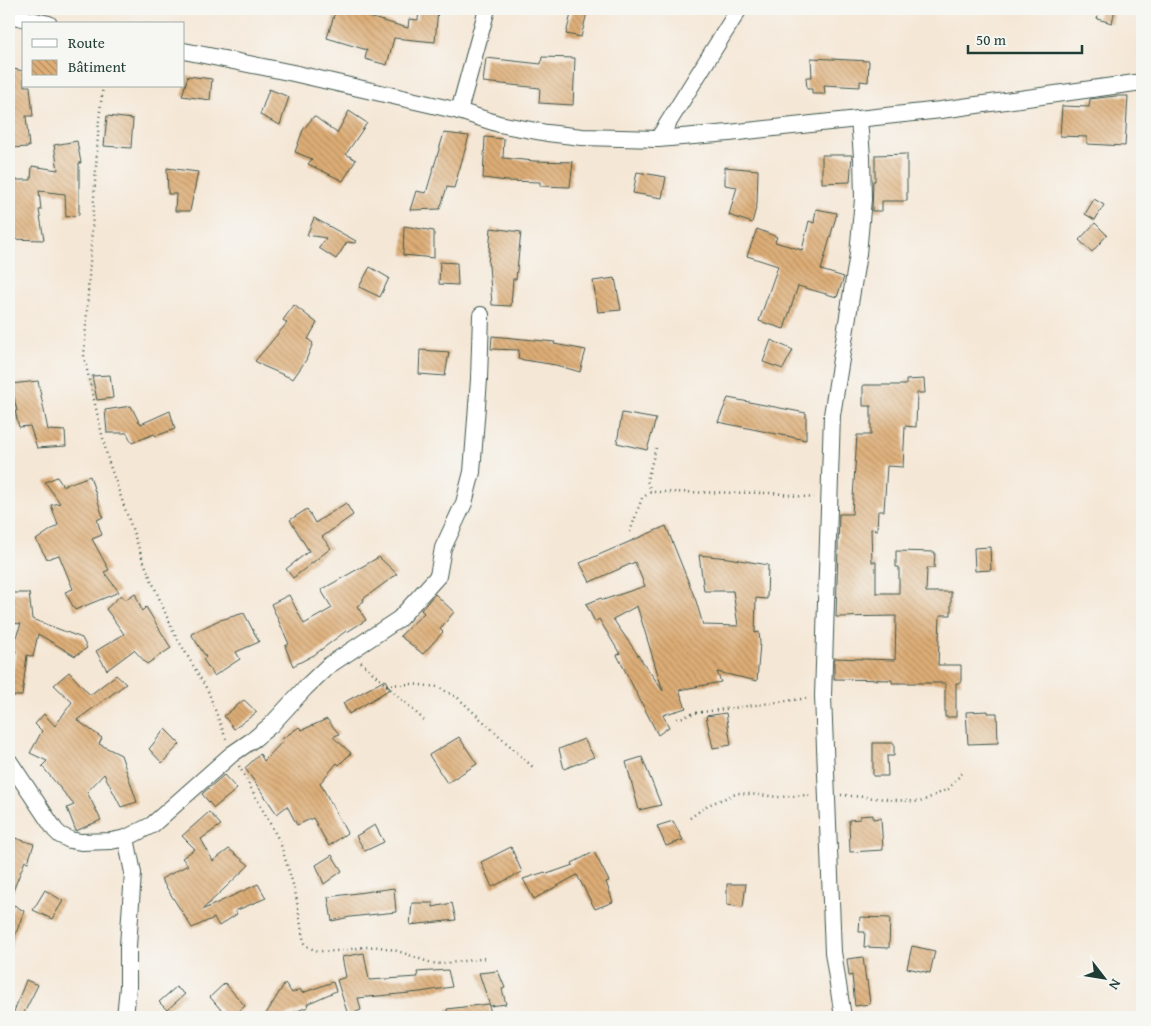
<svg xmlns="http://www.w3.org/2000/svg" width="1151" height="1026" font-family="'Gentium Book Plus',serif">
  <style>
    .building { fill: url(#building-back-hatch); fill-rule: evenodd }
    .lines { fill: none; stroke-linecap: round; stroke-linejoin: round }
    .minor-casing { stroke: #3f564c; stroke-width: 18 }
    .path { stroke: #3f564c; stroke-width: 2.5; stroke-dasharray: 1 4; stroke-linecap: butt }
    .minor { stroke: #fff; stroke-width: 16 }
  </style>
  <defs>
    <pattern id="building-back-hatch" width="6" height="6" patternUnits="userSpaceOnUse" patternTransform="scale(1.25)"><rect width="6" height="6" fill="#dead76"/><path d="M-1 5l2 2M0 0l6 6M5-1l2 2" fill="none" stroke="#b38e62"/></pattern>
  </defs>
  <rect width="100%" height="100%" fill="#f6f6f2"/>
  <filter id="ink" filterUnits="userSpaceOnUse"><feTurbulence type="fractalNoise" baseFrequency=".02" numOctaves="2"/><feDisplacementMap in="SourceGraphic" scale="10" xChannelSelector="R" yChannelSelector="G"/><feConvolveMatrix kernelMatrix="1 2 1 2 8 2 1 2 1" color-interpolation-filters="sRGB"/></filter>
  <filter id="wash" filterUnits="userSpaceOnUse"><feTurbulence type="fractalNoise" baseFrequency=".0096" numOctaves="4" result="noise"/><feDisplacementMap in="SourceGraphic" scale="20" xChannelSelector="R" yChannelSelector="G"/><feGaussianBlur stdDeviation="1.12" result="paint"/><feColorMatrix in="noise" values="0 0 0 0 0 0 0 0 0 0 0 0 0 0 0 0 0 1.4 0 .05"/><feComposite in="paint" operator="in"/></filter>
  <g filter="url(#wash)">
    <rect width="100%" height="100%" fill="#f5e7d6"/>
    <g id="blocks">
      <g class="building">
        <polygon points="336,9 371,9 369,17 408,28 409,19 418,20 419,9 438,9 435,42 394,38 387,65 365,59 367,50 327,38"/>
        <polygon points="1100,9 1115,9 1112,23 1097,19"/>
        <polygon points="572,10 587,13 581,37 566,34"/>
        <polygon points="542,57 575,58 573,105 539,103 540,88 483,82 486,58 541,64"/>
        <polygon points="811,58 869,61 868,82 860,81 860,87 824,85 825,94 812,94 812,89 807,89 806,77 812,77"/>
        <polygon points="13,69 24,71 24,86 30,86 33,116 26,116 29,147 9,148 9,121 12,121 16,90 12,89"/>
        <polygon points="188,76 212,79 210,100 182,96"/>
        <polygon points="269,89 289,97 280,125 260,115"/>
        <polygon points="1116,96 1128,96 1125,146 1087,144 1087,137 1060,136 1062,106 1089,107 1090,99"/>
        <polygon points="349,111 367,123 346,154 356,160 343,181 308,164 312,159 295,152 303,130 314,116 337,133"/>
        <polygon points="107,116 133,119 131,148 104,146"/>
        <polygon points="444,133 469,136 454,188 447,187 440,209 410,210 416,191 426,193"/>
        <polygon points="485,137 504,139 503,158 534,161 573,162 570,187 540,186 540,182 507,181 483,178"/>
        <polygon points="77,141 81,163 79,163 79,215 66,217 65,194 39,191 41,210 39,210 44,240 9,239 9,180 31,180 32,166 58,170 54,145"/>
        <polygon points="907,154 907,201 882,201 882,211 872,211 873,181 875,181 875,155"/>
        <polygon points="822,155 852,155 850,182 822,183"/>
        <polygon points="725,167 758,170 757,204 752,223 729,215 737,187 725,185"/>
        <polygon points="167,168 198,172 190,211 175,211 176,194 168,194"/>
        <polygon points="637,172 666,177 662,198 633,193"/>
        <polygon points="1094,199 1104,205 1095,220 1085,214"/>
        <polygon points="816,209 837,213 821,270 844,277 837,297 798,286 784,329 759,321 778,266 747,256 757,229 777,237 775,242 802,250 809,221 814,223"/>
        <polygon points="314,218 356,241 355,243 347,242 336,259 319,248 326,238 307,235"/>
        <polygon points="1095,223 1107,235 1092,252 1079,240"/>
        <polygon points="404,226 434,231 434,258 403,255"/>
        <polygon points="491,228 521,232 516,279 513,279 511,306 492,305 489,265 488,265"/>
        <polygon points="440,262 457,263 458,285 439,284"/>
        <polygon points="370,267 389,278 380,297 359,287"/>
        <polygon points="615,278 621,310 598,312 593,281"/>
        <polygon points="294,305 317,323 308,339 313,343 306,360 293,379 263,366 255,361 287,323 283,320"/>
        <polygon points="492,336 555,342 554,344 586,350 580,372 556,365 518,359 519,350 491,349"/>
        <polygon points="771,340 793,350 783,369 763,362"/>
        <polygon points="420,350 449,352 445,376 419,374"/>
        <polygon points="110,375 113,398 97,400 92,376"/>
        <polygon points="924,379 925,393 917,393 916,427 905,426 903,467 887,466 884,511 878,511 877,530 871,529 872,562 876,562 876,593 899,593 899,567 896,567 896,551 935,552 934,568 927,568 926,592 951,592 951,615 940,615 938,665 961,665 961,683 956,683 956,717 945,717 945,683 892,683 892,680 834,679 834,658 895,660 896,616 836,617 839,514 852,514 857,435 871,435 871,406 863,406 863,385 906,385 906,380"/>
        <polygon points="38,381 48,430 65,431 66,446 37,448 30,426 19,427 15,411 17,411 11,384"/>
        <polygon points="728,398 806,413 806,440 718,422"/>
        <polygon points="131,406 139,422 140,422 141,424 170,411 175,429 156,436 154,434 132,443 127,433 107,433 105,410"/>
        <polygon points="622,413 656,419 647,450 617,443"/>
        <polygon points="90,476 103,517 97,520 102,535 92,539 109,570 104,572 119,592 75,610 65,592 73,589 59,555 47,559 36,540 58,525 51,505 60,503 45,482 57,477 63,486"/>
        <polygon points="346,503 353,515 322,537 331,548 293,578 286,569 309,551 290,520 307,509 315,523"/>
        <path d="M 666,526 L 696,601 L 703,625 L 738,626 L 733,591 L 704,591 L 699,555 L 728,558 L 768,565 L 767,599 L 756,598 L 755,633 L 759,632 L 760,643 L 757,681 L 717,672 L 721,682 L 679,690 L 686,708 L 663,715 L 669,727 L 658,735 L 617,655 L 620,654 L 599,619 L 595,622 L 586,604 L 601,598 L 603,600 L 645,586 L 635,562 L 590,582 L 580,563 ZM 637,606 L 663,691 L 613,619 Z"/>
        <polygon points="990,547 991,570 975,571 974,548"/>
        <polygon points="379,557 397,574 363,599 364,601 357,606 366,620 347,632 346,631 314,655 293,666 285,646 289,644 271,604 289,595 304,624 332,608 321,590"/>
        <polygon points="9,593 29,593 32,619 82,638 87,648 75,656 38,634 33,657 27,655 22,696 9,696 16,651 11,649 21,624 10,623"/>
        <polygon points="135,593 142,611 146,607 171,648 147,664 134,650 107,670 96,651 124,634 106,609 121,595 125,600"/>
        <polygon points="435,594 454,612 440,629 443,632 423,654 400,636 424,613 421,610"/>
        <polygon points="244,613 259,642 236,652 240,659 214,676 203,659 206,657 191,634 217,621"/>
        <polygon points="69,672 90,695 116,675 126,684 77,720 102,738 99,744 121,755 137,802 121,807 104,774 87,792 101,820 76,831 67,808 74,805 42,766 47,761 30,753 42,731 35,724 44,714 55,726 72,702 54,685"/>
        <polygon points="385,680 390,689 349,714 343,703"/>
        <polygon points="244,700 257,712 234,729 224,716"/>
        <polygon points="988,711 988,713 997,713 998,743 968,744 966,712"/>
        <polygon points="726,713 731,745 713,748 706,716"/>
        <polygon points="327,719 339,734 333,737 351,753 339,765 337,763 320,783 347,833 329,846 313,818 297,825 287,806 277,814 245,768 260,754 264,761 283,741 282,739 299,727 302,730"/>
        <polygon points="165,729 180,744 162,763 149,749"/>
        <polygon points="459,737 477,764 447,783 429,755"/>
        <polygon points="584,739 594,757 564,769 559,749"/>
        <polygon points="873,743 894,743 894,756 887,756 888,776 873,776"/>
        <polygon points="642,757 661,805 639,810 626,762"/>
        <polygon points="224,775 237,789 214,808 202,794"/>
        <polygon points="209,812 221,825 201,839 213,861 229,849 249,865 202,910 258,884 266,898 235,911 237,914 219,926 214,918 192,928 161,879 188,865 182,858 195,849 182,836"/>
        <polygon points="873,815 873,819 881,818 883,850 850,852 849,820 860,819 860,816"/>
        <polygon points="673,821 683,840 666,846 657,826"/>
        <polygon points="375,825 384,842 365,851 356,836"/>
        <polygon points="15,838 34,844 28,862 25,861 9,901 9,855"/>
        <polygon points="511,847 522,872 492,887 481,862"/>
        <polygon points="594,852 609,881 606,882 613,902 595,909 577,875 534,899 523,879 545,872 547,874 573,865 572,863"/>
        <polygon points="332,855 342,871 324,884 316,865"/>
        <polygon points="727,884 746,884 743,907 727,905"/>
        <polygon points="394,888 396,912 350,917 332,921 328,897"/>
        <polygon points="45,890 63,901 52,919 33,910"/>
        <polygon points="412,903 433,903 433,907 452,903 456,920 410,925"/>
        <polygon points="14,905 24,911 10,950 9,949 9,917"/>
        <polygon points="860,917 890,918 889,948 864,947 865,932 859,932"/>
        <polygon points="912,946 935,951 930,973 907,968"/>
        <polygon points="364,953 369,980 418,977 417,972 448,970 452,987 420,992 358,998 361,1010 348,1015 337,980 346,977 342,957"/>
        <polygon points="863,957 866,981 867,980 870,1004 855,1006 852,975 849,976 847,959"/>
        <polygon points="498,971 505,988 502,989 506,1004 490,1006 479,973"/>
        <polygon points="26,980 38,985 22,1017 12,1017"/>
        <polygon points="333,982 336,991 307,1004 308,1007 281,1017 264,1017 285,983 292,993 300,989 302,993"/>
        <polygon points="225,983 245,1006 232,1017 227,1017 210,997"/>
        <polygon points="176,987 185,994 167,1010 159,1002"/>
        <polygon points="488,1004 493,1017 448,1017 447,1009"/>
      </g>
    </g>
  </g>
  <g filter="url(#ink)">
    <use href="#blocks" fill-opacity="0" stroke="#3f564c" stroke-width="1"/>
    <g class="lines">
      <g class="minor-casing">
        <g id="minor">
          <polyline points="9,15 49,24"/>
          <polyline points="184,51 293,73 459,111 499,124 547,133 582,137 658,139 729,133 941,110 1142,82"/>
          <polyline points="459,111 487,9"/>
          <polyline points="658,139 739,9"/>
          <polyline points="9,761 55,830 60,835 70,840 81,842 111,841 126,838 152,825 232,754 254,739 271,725 305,688 328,666 399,619 438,576 443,548 464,503 472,472 479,379 481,315"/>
          <polyline points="125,1017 128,987 128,946 133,873 126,838"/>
          <polyline points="843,1017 833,952 823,696 832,415 858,254 863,199 862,157 859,119"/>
        </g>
      </g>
      <g class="path">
        <polyline points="103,86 99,119 84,357 108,460 143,560 173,631 208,691 226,739"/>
        <polyline points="651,492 647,480 656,448"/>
        <polyline points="630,532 642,498 651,492 773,493 814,498"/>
        <polyline points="361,662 424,720"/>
        <polyline points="386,685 411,684 438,687 458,698 535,769"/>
        <polyline points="677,719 695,713 809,698"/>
        <path d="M 239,766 L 280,842 L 295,891 L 304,943 C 319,961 358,944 379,947 C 397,949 415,958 432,963 L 441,964 L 487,958"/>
        <polyline points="841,795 920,802 948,789 964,771"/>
        <polyline points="9,798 12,793"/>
        <polyline points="690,818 708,805 738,793 779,797 807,795 812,797"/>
      </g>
      <use href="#minor" class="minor"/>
    </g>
  </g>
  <rect width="1151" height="1026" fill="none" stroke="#f6f6f2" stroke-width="30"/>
  <rect x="22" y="22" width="162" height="65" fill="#f6f6f2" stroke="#a0aca6"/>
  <rect x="32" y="39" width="25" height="8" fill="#ffffff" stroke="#a0aca6"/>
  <text x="68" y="48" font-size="15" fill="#1f3d34">Route</text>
  <rect x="32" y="60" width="25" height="15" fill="url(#building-back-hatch)" stroke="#a0aca6"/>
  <text x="68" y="72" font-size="15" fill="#1f3d34">Bâtiment</text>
  <g transform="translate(1104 978) rotate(121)" stroke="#f6f6f2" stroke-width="4" paint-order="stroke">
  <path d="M0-4L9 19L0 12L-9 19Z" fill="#1f3d34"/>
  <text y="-8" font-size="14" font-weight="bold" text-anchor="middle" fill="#1f3d34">N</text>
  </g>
  <path d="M968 45v8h114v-8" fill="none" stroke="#1f3d34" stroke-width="2.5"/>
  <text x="976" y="45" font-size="15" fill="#1f3d34" stroke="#f6f6f2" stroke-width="4" paint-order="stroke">50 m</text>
</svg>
